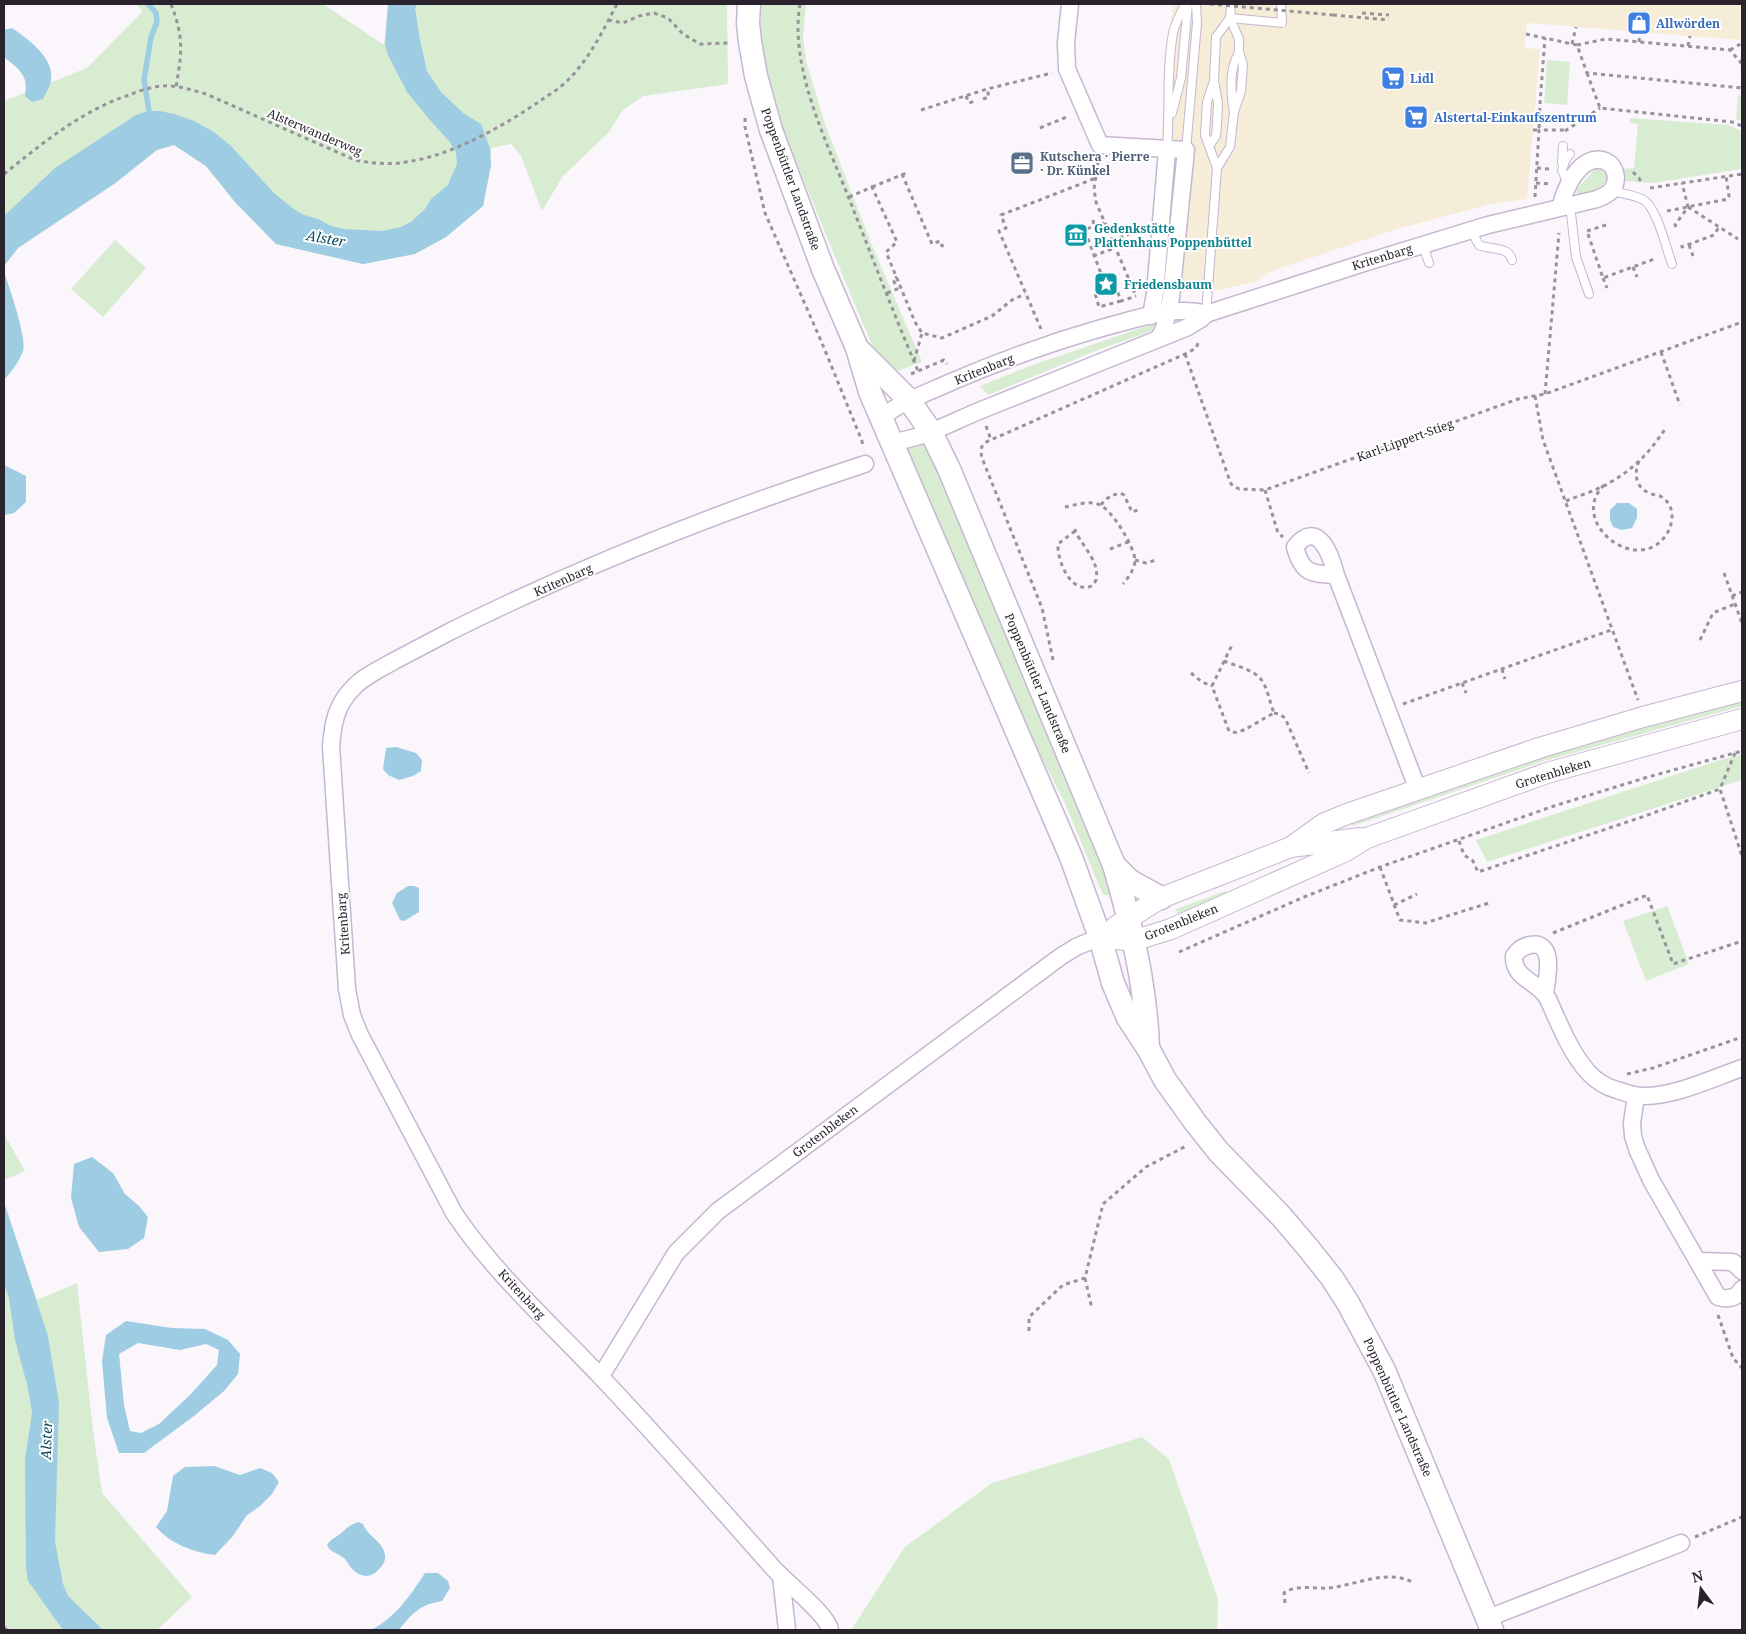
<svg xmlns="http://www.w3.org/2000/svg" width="1746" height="1634" font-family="'Noto Serif',serif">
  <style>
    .commercial { fill: #f6edd8 }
    .green { fill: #d8ecd2 }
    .water { fill: #9dcce3; fill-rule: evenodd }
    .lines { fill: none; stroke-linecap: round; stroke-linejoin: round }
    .stream { stroke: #9dcce3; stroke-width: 5.5 }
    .service-casing { stroke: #c7b6d0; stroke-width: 10 }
    .minor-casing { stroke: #c7b6d0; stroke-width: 19 }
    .tertiary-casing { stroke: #c7b6d0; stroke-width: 22 }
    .secondary-casing { stroke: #c7b6d0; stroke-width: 25 }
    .path { stroke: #98929a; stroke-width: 3; stroke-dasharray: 4 4; stroke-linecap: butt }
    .service { stroke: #fff; stroke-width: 8 }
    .minor { stroke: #fff; stroke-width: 16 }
    .tertiary { stroke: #fff; stroke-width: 20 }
    .secondary { stroke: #fff; stroke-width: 22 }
    .path-bridge { stroke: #98929a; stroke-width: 3; stroke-dasharray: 4 4; stroke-linecap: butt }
    .labels { text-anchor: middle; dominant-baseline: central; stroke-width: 4; stroke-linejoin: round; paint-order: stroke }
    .shop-label { font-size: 12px; font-weight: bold; fill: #366cbe; stroke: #fff; text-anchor: start }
    .street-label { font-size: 12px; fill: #2a232d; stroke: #fff }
    .service-label { font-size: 12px; font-weight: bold; fill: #4e5e75; stroke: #fff; text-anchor: start }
    .culture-label { font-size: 12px; font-weight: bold; fill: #0d838f; stroke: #fff; text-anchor: start }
    .water-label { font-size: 14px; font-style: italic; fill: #074960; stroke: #fff }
  </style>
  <rect width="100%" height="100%" fill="#faf6fc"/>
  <polygon class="commercial" points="1173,4 1742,4 1742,40 1527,23 1524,47 1540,50 1527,199 1491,204 1397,229 1269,272 1256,282 1218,290 1149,289"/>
  <g class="green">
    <polygon points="135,4 323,4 384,45 388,4 727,4 728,84 643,96 623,110 608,133 563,176 542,211 521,156 511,144 491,148 491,165 483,206 446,237 415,254 363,264 276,244 235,202 206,166 174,145 157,150 114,184 18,248 4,266 4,101 87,68 143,11"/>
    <path d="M 762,4 L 806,4 L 803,38 L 806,61 L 825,124 L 871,243 L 922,362 L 897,371 L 886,369 L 872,345 L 845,281 L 779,120 C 767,82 758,44 762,4 Z"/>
    <polygon points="1547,60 1570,62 1567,105 1544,103"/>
    <polygon points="1738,95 1742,96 1742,121 1736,119"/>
    <polygon points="1630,118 1728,125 1742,131 1742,169 1653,183 1623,181 1623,169 1634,168 1638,124 1630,123"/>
    <path d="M 1601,168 C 1605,171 1607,173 1608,178 C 1603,188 1590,192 1580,197 L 1578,196 L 1576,190 L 1595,169 Z"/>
    <polygon points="115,240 146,268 103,317 71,289"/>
    <polygon points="1153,324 1154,326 1151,331 1098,350 988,395 980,386 1030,366"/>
    <polygon points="914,443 923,444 929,450 981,566 1095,847 1111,890 1108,895 1103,895 1064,801 1029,734 946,540 912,467 908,453 909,446"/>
    <polygon points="1742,697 1742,706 1544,761 1353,826 1351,823 1465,780"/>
    <polygon points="1742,754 1742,780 1487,862 1476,840 1717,761"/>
    <polygon points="1225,891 1228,896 1179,918 1176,909"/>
    <polygon points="1667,906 1689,964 1646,981 1623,921"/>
    <polygon points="4,1134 25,1171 4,1180"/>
    <polygon points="4,1202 37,1300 77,1283 93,1431 102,1493 192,1597 157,1630 4,1630"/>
    <polygon points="1142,1437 1169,1459 1218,1599 1217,1630 851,1630 905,1547 992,1483"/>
  </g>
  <g class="water">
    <polygon points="388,4 418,4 415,8 420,40 427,71 441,92 463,113 481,124 490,148 491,165 483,206 446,237 415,254 363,264 276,244 235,202 206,166 174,145 157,150 114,184 18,248 4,266 4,216 55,168 136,115 148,111 160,111 174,114 194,121 214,132 230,145 275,194 295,210 304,215 318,219 331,226 344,229 382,231 401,227 411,222 425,209 431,199 448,185 457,164 456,152 449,141 430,120 407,92 388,55 385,45"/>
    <path d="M 12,28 C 28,39 55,58 51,81 C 50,87 45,94 43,99 L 32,102 L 25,96 C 29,74 19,70 4,57 L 4,30 Z"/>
    <path d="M 4,272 C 9,286 27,339 23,351 C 19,362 11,372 4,380 Z"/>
    <polygon points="4,465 26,476 26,502 14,513 4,515"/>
    <polygon points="1617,503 1629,503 1637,509 1637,518 1632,528 1622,530 1613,527 1610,520 1610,510"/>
    <polygon points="396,747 416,753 422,760 421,771 413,776 399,780 388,775 383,769 386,748"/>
    <polygon points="408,886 414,886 419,888 419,912 404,921 400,920 392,903 397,893"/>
    <polygon points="92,1157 113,1173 125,1194 139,1206 148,1217 144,1238 128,1249 99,1252 79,1227 71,1198 74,1164"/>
    <polygon points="4,1202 48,1336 59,1403 55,1542 63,1584 68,1596 103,1630 63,1630 28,1581 26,1569 25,1460 32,1412 27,1384 15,1340 9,1298 4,1283"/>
    <path d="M 126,1321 L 172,1328 L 205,1329 L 228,1340 L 240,1354 L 238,1374 L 224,1391 L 194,1416 L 144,1453 L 119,1453 L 107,1418 L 102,1361 L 106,1335 ZM 138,1343 L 180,1350 L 206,1344 L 219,1350 L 217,1365 L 190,1395 L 159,1424 L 141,1433 L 130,1431 L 124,1405 L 119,1354 Z"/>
    <path d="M 214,1466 L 240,1475 L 260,1468 L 272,1473 L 279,1482 L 272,1494 L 259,1507 L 247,1515 L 233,1536 L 215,1555 C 192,1552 171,1544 156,1527 L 167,1511 L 173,1476 L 185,1467 Z"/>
    <path d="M 358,1522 L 363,1524 C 367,1536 383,1541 385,1555 C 386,1561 382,1566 379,1569 C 371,1579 360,1577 352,1569 C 349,1566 348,1562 345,1559 C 339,1553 330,1553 327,1545 C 331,1539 335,1538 340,1534 C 346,1529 349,1525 358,1522 Z"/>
    <path d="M 425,1573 L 438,1573 L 448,1581 L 450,1588 L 442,1601 C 421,1604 411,1614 399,1630 L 371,1630 C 395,1618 410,1596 425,1573 Z"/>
  </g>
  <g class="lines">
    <polyline class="stream" points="148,4 156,13 157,22 151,37 144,80 150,117"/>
    <g class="service-casing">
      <g id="service">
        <polyline points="1230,18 1282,23 1281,4"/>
        <polyline points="1214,81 1207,102 1205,135 1217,168"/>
        <path d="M 1233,108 C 1231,87 1229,71 1239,52"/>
        <polyline points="1172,113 1181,78 1188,4"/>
        <polyline points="1209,146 1216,136 1217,123 1218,103 1214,81 1216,37 1230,18"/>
        <path d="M 1167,150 C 1170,111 1166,71 1173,33 C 1175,23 1181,13 1185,4"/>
        <polyline points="1186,150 1197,23 1196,4"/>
        <polyline points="1562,163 1563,146"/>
        <polyline points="1568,185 1562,170 1566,159 1570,154"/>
        <path d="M 1611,191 C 1621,193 1633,195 1642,199 C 1657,206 1666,248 1672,264"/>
        <polyline points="1570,205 1576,257 1589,294"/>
        <path d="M 1471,230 L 1479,245 C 1490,250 1509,246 1512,260"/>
        <polyline points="1423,245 1429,263"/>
        <polyline points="1206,314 1217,168 1230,147 1234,112 1241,91 1243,65 1239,52 1239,39 1230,18 1231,4"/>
      </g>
    </g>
    <g class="minor-casing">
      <g id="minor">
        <polyline points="1070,4 1066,43 1067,69 1100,145 1186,150 1171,298 1164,328 1159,338"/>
        <polyline points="1151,316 1155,293 1167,150"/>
        <path d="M 881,418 C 902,401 927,393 951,382 C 1002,360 1052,342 1105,327 C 1137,319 1173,305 1206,314"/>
        <path d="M 891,442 C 924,439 953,421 984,409 C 1052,382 1120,354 1188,327 L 1201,319 L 1206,314 L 1364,263 L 1488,225 L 1597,199 C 1602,197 1607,195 1611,191 C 1619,182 1617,166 1605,161 C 1581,152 1563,190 1561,207"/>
        <path d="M 1336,575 C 1310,574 1302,573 1295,547 C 1318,518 1331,555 1336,575 L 1418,790"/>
        <path d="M 1545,993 C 1547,979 1556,940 1530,945 C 1523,946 1518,950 1514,956 C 1513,980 1539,981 1548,999 C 1559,1023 1570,1052 1588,1072 C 1596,1081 1606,1087 1617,1090 C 1626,1093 1634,1096 1643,1096 C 1673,1097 1713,1078 1742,1068"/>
        <path d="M 1636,1096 L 1632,1123 L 1633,1136 L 1637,1149 L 1651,1180 L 1718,1297 C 1728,1300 1737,1298 1742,1289"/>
        <polyline points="1698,1261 1733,1262 1742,1271"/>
        <polyline points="601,1376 676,1253 718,1211 1060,957 1076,947 1100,937"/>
        <polyline points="781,1576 787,1630"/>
        <polyline points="1488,1618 1681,1543"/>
        <path d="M 830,1630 C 828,1615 787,1583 775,1570 C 717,1505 660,1439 600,1376 C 550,1323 494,1273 454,1213 L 360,1035 L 352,1015 L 347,989 L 331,746 C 333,723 336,705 353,688 C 364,676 380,669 394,661 C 413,651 432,641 451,631 C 584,565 724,510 865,464"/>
      </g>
    </g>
    <g class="tertiary-casing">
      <g id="tertiary">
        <polyline points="1291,847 1323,824 1347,814 1539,748 1643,717 1742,691"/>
        <polyline points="1115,927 1161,898 1291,847 1360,838"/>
        <polyline points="1100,937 1133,941 1171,929 1346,851 1367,838 1547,773 1742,719"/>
      </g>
    </g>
    <g class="secondary-casing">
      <g id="secondary">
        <polyline points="749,4 748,23 750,42 756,76 771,130 823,269 857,348 870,392 1071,857 1100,937 1113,983 1128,1018 1149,1050 1165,1080 1195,1122 1218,1151 1281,1216 1309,1249 1332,1278 1348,1303 1384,1370 1492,1630"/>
        <path d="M 858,349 L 909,400 L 931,432 L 949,469 L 1114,865 C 1131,924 1146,986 1148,1048"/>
        <polyline points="1114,865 1130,881 1161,898"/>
      </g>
    </g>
    <g class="path">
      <path d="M 171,4 C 184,38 182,52 176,87"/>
      <path d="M 800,4 C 789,68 827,142 850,201 C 872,257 894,314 918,371"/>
      <polyline points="1362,13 1389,15"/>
      <polyline points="1333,15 1389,20"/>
      <polyline points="608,20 623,23 639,16 654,13 668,18 683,34 700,44 730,43"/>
      <polyline points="1526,34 1577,45 1587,73 1742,88"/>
      <polyline points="1639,42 1640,32"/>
      <polyline points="1572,44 1576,27"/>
      <polyline points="1577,45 1606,39 1730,50 1742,64"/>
      <polyline points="1688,46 1690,36"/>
      <polyline points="1730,50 1742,43"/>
      <polyline points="1587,73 1600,108 1732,122 1742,126"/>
      <polyline points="966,96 969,103 975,101"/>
      <polyline points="983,99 989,97 987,89"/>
      <polyline points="921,110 987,89 1052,73"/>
      <polyline points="745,118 745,127 765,213 822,343 862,441 863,448"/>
      <polyline points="1040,128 1069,116"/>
      <polyline points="1533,130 1539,130 1540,103 1545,38"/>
      <polyline points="1565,131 1600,108"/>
      <polyline points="1098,161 1094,189 1096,202 1136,296"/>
      <polyline points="1537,168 1549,169"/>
      <polyline points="1633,172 1639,178 1642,185"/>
      <path d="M 4,174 C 43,143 81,111 129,95 C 139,91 151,87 162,86 C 177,85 192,90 206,94 L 355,160 C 375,164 393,165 412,161 C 454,154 505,125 540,101 C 550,94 562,87 570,78 C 591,56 603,30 617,4"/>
      <polyline points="902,174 932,244 940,241 942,246 944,245"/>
      <polyline points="1536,183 1551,184"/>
      <polyline points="872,187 909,172"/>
      <polyline points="1650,188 1742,174"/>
      <polyline points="849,197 872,187 897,242 886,252 915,322 922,333 942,338 992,316 1012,300 1025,294"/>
      <polyline points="1535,197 1539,130 1565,130"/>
      <polyline points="1688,207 1738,239"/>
      <polyline points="1667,211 1728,199 1729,196 1726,176"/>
      <polyline points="1093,220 1094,226"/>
      <polyline points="1676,227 1675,225 1688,207 1682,183"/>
      <polyline points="1085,231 1102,276"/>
      <polyline points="1587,231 1606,225"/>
      <polyline points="1082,232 1087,230 1086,229 1104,223"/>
      <polyline points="1588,234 1603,278 1657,258"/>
      <polyline points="1112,241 1129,234"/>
      <polyline points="1682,245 1682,247 1714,235 1719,227"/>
      <polyline points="1689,245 1693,256"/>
      <polyline points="1093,256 1115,248"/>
      <polyline points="1633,267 1637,277"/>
      <circle cx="1106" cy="284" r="8"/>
      <polyline points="1603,278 1607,288"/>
      <polyline points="1115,285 1121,301 1136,296"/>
      <polyline points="1098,287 1095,293 1099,307 1121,301"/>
      <polyline points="887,293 897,289 893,279 897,277"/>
      <polyline points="1041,329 999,231 1006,228 1001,215 1096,178"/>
      <polyline points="1661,352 1680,405"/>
      <polyline points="1185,354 1231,484 1239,489 1265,490 1518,399 1545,394 1742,322"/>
      <polyline points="914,361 922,333"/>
      <polyline points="911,374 944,360 947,364"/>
      <polyline points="1545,394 1559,233"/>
      <polyline points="1535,396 1543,440 1638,700"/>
      <polyline points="986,426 991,440"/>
      <path d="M 1604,485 C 1568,521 1633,573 1663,539 C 1674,527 1677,505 1660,496 C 1657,495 1653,495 1649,493 C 1635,487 1634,473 1639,461"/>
      <polyline points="1265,490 1278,533 1283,537"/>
      <path d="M 1566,501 C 1580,495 1596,491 1609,483 C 1633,470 1651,451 1665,429"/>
      <path d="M 1101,505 C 1106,498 1112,495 1120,493 L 1124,495 L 1132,512 L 1138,510"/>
      <path d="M 1065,507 C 1075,505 1090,500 1100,505 C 1112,510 1134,546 1135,560 C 1135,569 1128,578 1123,584"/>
      <path d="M 1075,531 L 1058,544 C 1057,559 1069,591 1088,587 C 1092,587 1094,584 1096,580 C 1097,575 1097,570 1095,565 C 1092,555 1080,541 1075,531 L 1077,527"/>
      <polyline points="1110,549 1128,542"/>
      <polyline points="1135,560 1146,563 1156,560"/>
      <polyline points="1724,573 1742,623"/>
      <polyline points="1732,596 1742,592"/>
      <polyline points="1700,640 1713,613 1735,604"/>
      <path d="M 1053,660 L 1042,608 L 984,463 C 981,455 979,450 984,443 L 1185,354 L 1196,348 L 1199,341"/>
      <path d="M 1224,661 C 1236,666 1256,670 1263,682 C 1268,691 1270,703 1274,713 C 1265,717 1244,732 1237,732 C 1236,733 1229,731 1229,731 L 1212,686 L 1233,643"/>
      <polyline points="1502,669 1505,679"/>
      <polyline points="1191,673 1202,682 1212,686"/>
      <polyline points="1462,683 1466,693"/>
      <polyline points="1403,704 1614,629"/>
      <polyline points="1274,713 1279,714 1285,718 1309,773"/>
      <polyline points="1735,753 1720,789 1742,856"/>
      <polyline points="1459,841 1464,855 1473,861 1478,872 1642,817 1720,789"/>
      <polyline points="1380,867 1400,920 1425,923 1489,903"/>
      <polyline points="1394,905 1417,894"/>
      <polyline points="1553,933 1647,895 1673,964 1742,941"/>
      <polyline points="1179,952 1304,897 1380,867 1554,806 1648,777 1742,751"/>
      <polyline points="1627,1074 1653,1068 1742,1037"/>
      <polyline points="1085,1278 1092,1309"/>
      <polyline points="1718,1315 1733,1358 1742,1368"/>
      <polyline points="1029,1331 1029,1317 1063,1285 1085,1278 1103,1204 1146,1167 1188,1145"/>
      <polyline points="1695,1537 1742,1517"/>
      <path d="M 1285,1603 L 1284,1593 C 1296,1584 1315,1589 1329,1588 C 1357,1585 1388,1568 1414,1583"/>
      <polyline points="4,1627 7,1630"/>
    </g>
    <use href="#service" class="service"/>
    <use href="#minor" class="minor"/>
    <use href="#tertiary" class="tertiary"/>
    <use href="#secondary" class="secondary"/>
    <polyline class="path-bridge" points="1210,4 1333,15"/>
  </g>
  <defs>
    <g id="shop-square" transform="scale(1.25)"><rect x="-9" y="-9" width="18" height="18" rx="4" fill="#3f7fe0" stroke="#fff"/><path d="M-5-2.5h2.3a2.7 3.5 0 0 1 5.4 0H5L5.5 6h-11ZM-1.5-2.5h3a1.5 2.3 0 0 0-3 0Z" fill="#fff"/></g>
    <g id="supermarket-square" transform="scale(1.25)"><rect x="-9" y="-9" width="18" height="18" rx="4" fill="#3f7fe0" stroke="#fff"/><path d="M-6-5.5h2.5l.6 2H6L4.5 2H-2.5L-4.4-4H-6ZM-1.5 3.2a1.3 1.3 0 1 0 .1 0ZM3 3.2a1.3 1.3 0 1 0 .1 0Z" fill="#fff"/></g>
    <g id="office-square" transform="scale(1.25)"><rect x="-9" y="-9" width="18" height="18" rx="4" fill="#5c6f8a" stroke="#fff"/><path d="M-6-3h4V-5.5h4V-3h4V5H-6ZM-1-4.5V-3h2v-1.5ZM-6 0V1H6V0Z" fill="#fff"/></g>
    <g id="museum-square" transform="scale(1.25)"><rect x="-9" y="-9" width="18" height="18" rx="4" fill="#0f9aa8" stroke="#fff"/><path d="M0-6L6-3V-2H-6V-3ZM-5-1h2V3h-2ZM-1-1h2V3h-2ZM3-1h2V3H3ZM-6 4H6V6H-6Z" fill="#fff"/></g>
    <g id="sight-square" transform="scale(1.25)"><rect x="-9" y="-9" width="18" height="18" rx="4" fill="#0f9aa8" stroke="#fff"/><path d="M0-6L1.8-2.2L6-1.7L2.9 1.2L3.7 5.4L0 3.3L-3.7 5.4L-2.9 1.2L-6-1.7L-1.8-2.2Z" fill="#fff"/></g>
  </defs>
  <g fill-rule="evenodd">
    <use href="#shop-square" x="1639" y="23"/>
    <use href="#supermarket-square" x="1393" y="78"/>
    <use href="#supermarket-square" x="1416" y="117"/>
    <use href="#office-square" x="1022" y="163"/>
    <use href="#museum-square" x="1076" y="235"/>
    <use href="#sight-square" x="1106" y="284"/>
  </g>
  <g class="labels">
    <g class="shop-label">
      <text x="1656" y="23">Allwörden</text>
      <text x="1410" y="78">Lidl</text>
      <text x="1434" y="117">Alstertal-Einkaufszentrum</text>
    </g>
    <g class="street-label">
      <text transform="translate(315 132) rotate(23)">Alsterwanderweg</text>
      <text transform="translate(791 179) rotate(70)">Poppenbüttler Landstraße</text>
      <text transform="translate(1382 257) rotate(-17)">Kritenbarg</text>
      <text transform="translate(984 369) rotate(-22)">Kritenbarg</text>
      <text transform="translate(1405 440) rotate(-20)">Karl-Lippert-Stieg</text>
      <text transform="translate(563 580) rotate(-24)">Kritenbarg</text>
      <text transform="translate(1038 683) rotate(67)">Poppenbüttler Landstraße</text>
      <text transform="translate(1553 773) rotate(-17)">Grotenbleken</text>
      <text transform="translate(1181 922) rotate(-22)">Grotenbleken</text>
      <text transform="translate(343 924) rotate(-94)">Kritenbarg</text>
      <text transform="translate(825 1131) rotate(-37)">Grotenbleken</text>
      <text transform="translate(522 1294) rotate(47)">Kritenbarg</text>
      <text transform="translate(1398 1407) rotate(66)">Poppenbüttler Landstraße</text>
    </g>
    <g class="service-label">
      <text x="1040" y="156">Kutschera · Pierre<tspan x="1040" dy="14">· Dr. Künkel</tspan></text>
    </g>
    <g class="culture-label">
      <text x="1094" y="228">Gedenkstätte<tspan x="1094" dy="14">Plattenhaus Poppenbüttel</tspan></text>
      <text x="1124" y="284">Friedensbaum</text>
    </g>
    <g class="water-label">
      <text transform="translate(326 238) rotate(10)">Alster</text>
      <text transform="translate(46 1440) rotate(-88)">Alster</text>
    </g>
  </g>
  <rect width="1746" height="1634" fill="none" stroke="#2a232d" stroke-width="10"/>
  <g transform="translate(1701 1589) rotate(345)" stroke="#ffffff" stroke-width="4" paint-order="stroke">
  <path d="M0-4L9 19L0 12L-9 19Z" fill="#2a232d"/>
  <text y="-8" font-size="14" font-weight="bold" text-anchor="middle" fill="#2a232d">N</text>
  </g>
</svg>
